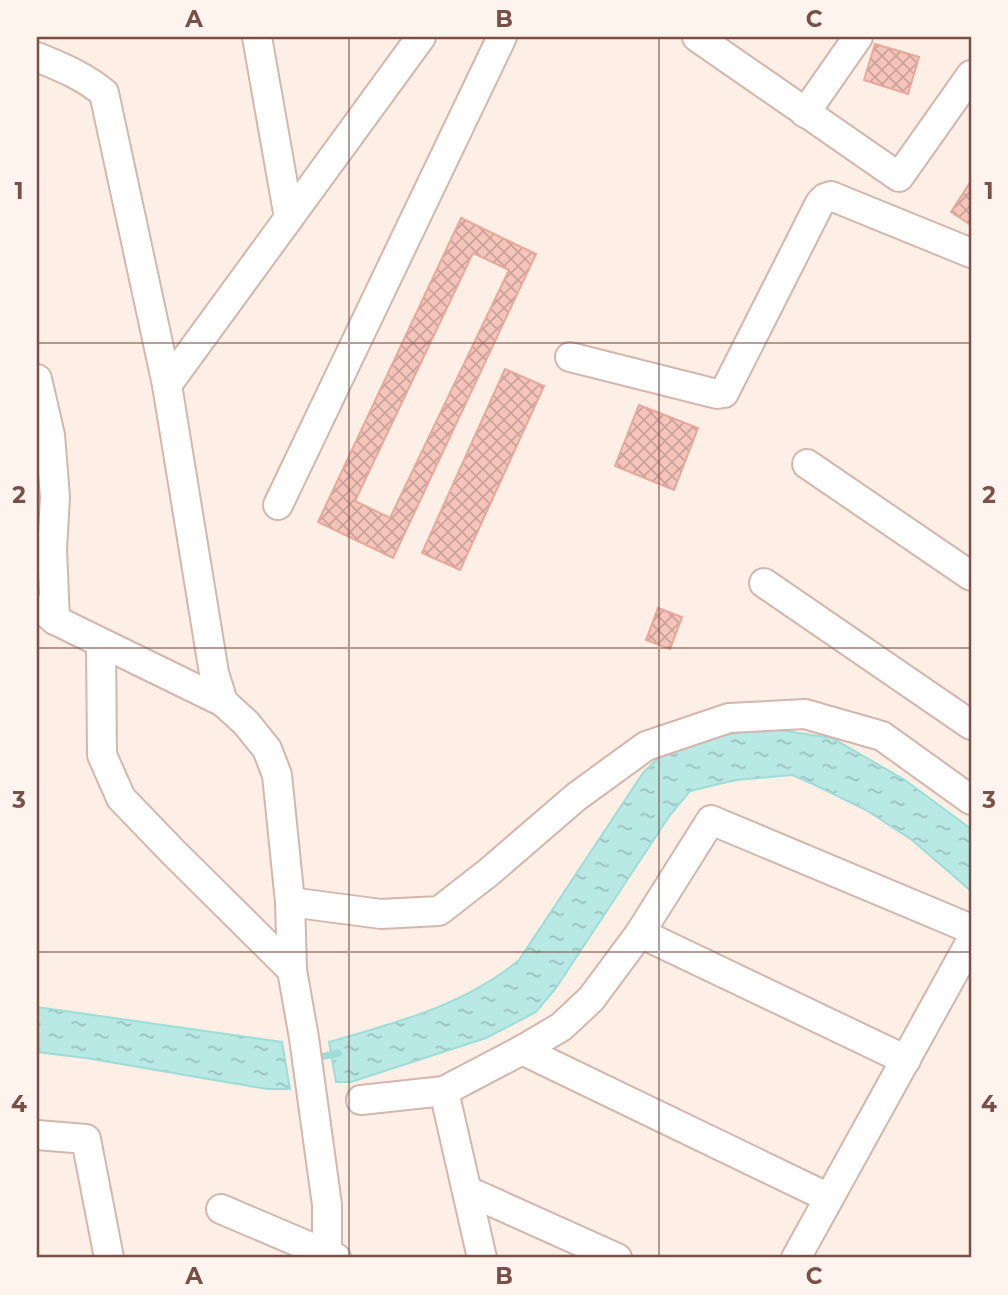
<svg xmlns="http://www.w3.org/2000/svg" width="1008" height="1295" font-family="Montserrat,sans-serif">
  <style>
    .water { fill: url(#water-ripples); stroke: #9edcd7; stroke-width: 2 }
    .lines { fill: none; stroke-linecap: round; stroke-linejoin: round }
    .stream { stroke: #9edcd7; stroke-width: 7 }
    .building { fill: url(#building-cross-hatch); stroke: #e9a79a; stroke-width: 2; fill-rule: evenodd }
    .minor-casing { stroke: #d3b6ad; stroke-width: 32 }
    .minor { stroke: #fff; stroke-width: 28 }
    .grid { fill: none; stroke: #794f48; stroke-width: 2; stroke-opacity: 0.55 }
    .neatline { fill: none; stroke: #794f48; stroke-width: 2.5 }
    .grid-label { font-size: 23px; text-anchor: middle; font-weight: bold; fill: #794f48 }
  </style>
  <defs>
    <pattern id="water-ripples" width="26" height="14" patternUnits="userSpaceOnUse" patternTransform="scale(1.75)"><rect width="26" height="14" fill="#b8e9e5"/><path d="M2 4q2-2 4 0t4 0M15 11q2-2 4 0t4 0" fill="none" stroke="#9abfbc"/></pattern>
    <pattern id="building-cross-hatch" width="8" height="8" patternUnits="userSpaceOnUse" patternTransform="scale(1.75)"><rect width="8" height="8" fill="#f5c5bb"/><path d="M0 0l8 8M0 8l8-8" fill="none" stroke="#cba29a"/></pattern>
  </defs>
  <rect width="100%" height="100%" fill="#feefe6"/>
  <g class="water">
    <path d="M 765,728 L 832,738 L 905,780 L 971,829 L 971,891 L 912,840 L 866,810 L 813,784 L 792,775 L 736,780 L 690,791 L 670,815 L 556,988 L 536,1012 L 486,1038 L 351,1082 L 336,1082 L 329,1042 C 395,1023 465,1005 519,960 L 643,773 L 659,757 L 690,741 Z"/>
    <polygon points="37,1007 282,1042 290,1089 267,1089 86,1058 37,1052"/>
  </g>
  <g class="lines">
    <polyline class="stream" points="312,1059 338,1053"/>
  </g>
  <g class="building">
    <polygon points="875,44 919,57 908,94 864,80"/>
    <polygon points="971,181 971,225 951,212"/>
    <path d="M 461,218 L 536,254 L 393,558 L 318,522 ZM 473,253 L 509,270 L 390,518 L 355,501 Z"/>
    <polygon points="505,369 544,386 460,570 422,553"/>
    <polygon points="639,405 698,428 674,490 615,466"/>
    <polygon points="658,608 682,617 670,649 646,640"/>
  </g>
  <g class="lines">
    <g class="minor-casing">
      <g id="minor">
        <polyline points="257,37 289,218"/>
        <polyline points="697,37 899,177 971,75"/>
        <path d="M 37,57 C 61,67 84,76 104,93 L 167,385 L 214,673 L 223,702 L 246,723 L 267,749 L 277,775 L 290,902 L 292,970 L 304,1038 L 327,1205 L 327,1258"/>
        <polyline points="805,113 858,37"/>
        <polyline points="570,357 717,394 724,393 820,203 825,198 831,196 971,253"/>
        <polyline points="37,379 50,435 55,497 52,549 55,620"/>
        <polyline points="167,385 421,37"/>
        <polyline points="807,464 971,576"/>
        <polyline points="278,505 502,37"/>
        <polyline points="764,583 971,725"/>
        <polyline points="42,609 55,620 223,702"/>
        <polyline points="101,643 102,755 121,798 173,852 292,970"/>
        <polyline points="290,902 381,914 439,911 489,872 576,797 646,746 729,718 805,714 882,736 971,800"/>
        <polyline points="640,933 906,1060"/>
        <polyline points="522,1050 829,1198"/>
        <polyline points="444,1091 482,1258"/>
        <polyline points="361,1100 444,1091 522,1050 561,1027 591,999 640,933 711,820 971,929"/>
        <polyline points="37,1135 86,1139 109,1258"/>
        <polyline points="468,1191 617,1258"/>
        <polyline points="221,1209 336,1258"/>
        <polyline points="796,1258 971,941"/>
      </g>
    </g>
    <use href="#minor" class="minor"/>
  </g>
  <path class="grid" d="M 349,37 L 349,1258M 659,37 L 659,1258M 37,343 L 971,343M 37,648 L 971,648M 37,952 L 971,952"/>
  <rect width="1008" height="1295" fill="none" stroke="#fff4ed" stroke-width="77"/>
  <rect x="38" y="38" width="932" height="1218" class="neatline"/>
  <g class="grid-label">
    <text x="194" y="27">A</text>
    <text x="504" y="27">B</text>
    <text x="814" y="27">C</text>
    <text x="19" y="199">1</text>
    <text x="989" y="199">1</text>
    <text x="19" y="503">2</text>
    <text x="989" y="503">2</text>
    <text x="19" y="808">3</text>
    <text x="989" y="808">3</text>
    <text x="19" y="1112">4</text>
    <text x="989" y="1112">4</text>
    <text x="194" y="1284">A</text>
    <text x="504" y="1284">B</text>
    <text x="814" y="1284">C</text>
  </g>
</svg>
